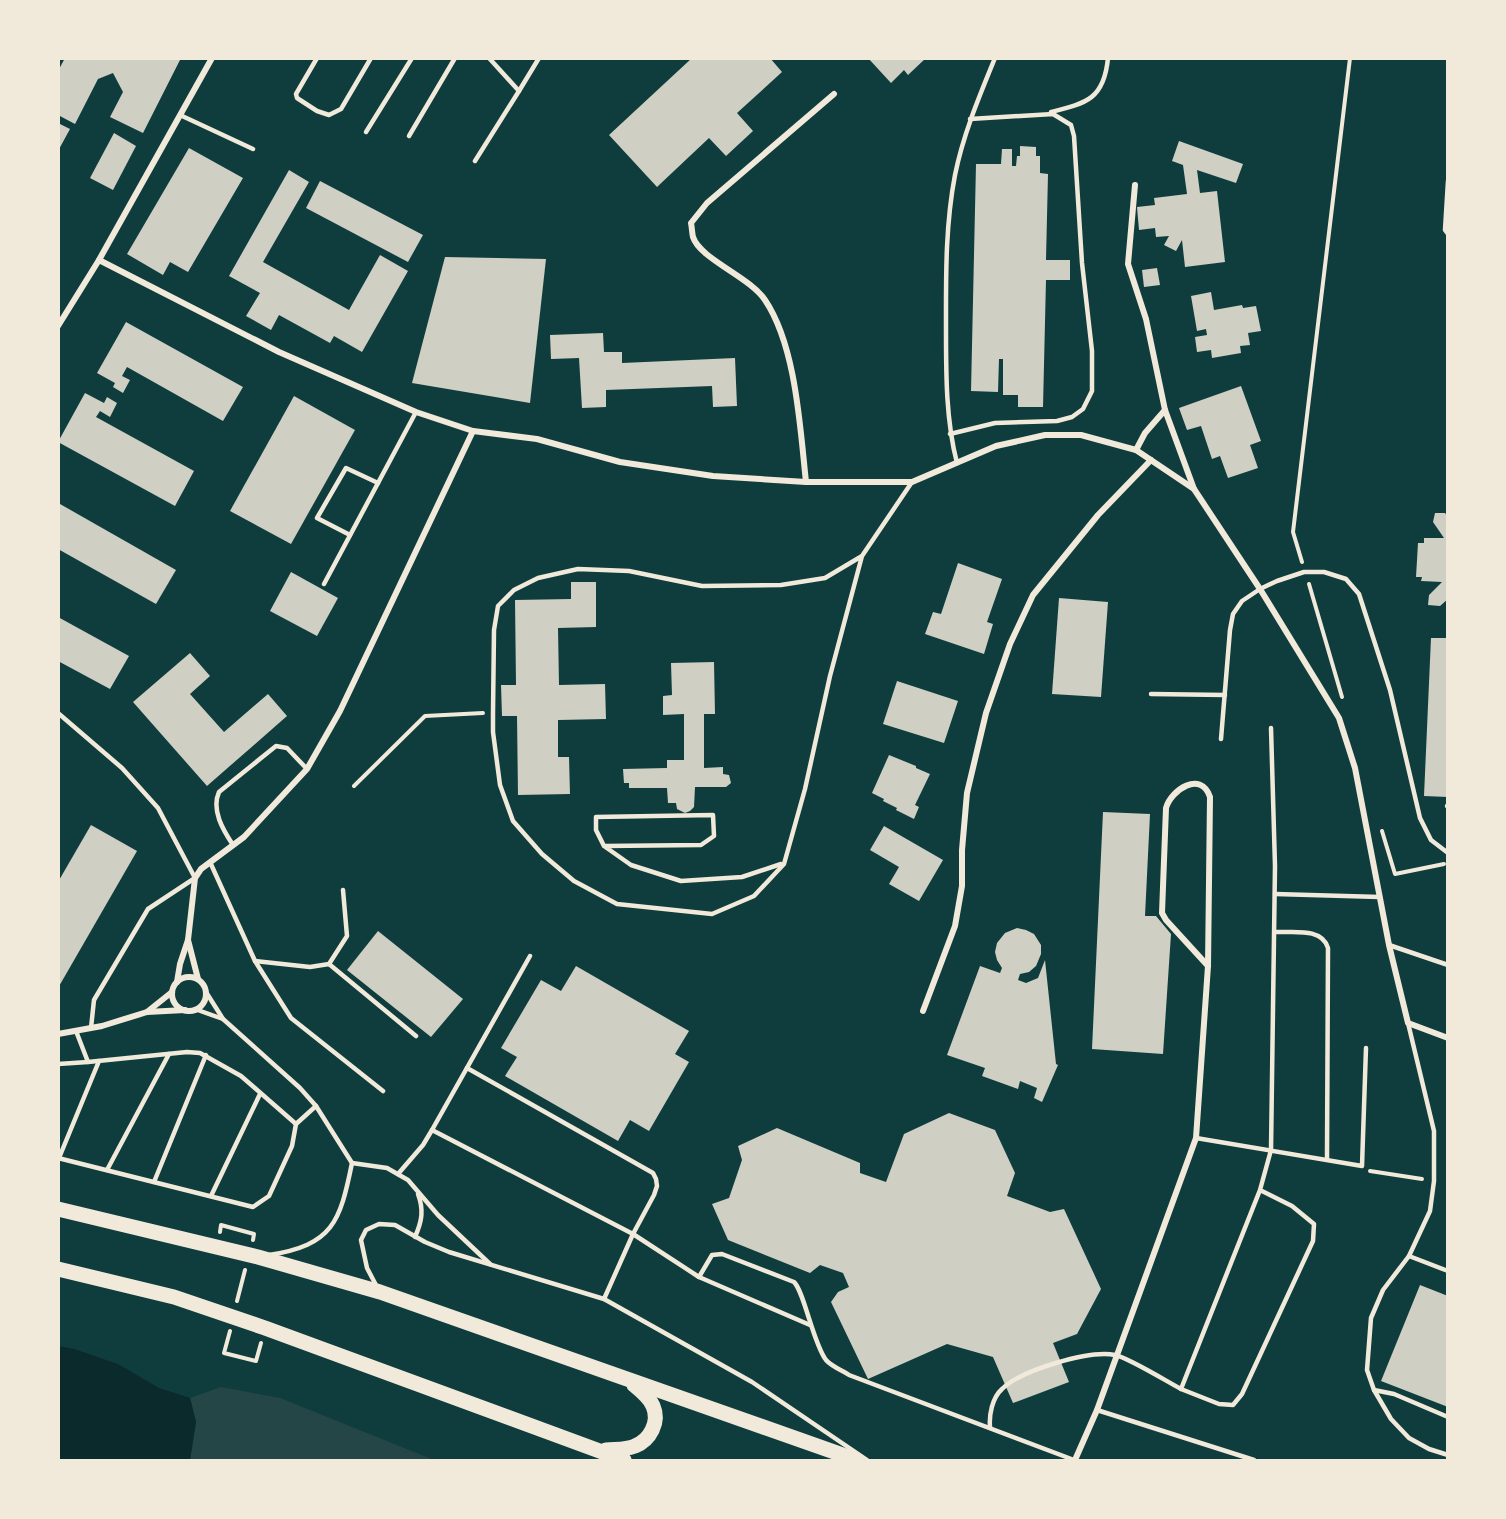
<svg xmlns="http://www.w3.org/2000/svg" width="1506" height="1519" font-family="'Open Sans',sans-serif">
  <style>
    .green { fill: #244646 }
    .water { fill: #0a2a2b }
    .building { fill: #cfcfc3 }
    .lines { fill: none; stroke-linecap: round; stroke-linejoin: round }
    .path { stroke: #f1e9da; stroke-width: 4 }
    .service { stroke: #f1e9da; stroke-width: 4.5 }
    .minor { stroke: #f1e9da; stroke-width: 6 }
    .primary { stroke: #f1e9da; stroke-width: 15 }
  </style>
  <rect width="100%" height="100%" fill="#0f3d3e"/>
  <polygon class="green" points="221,1387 280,1398 434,1460 190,1460 196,1422 190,1398"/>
  <polygon class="water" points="59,1346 74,1349 118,1364 159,1388 190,1398 196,1422 190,1460 59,1460"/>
  <g class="building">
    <polygon points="65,58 181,58 143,133 110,117 123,92 113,73 98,79 75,124 58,115 58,71"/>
    <polygon points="692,58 770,58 782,72 737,113 753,131 726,156 709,138 657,187 609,135"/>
    <polygon points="868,58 926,58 908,75 904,70 891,83"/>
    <polygon points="58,123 70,129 58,151"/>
    <polygon points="114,133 136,146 113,190 90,178"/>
    <polygon points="1179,141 1243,164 1236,183 1197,170 1200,193 1217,191 1225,262 1185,267 1182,240 1176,251 1164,245 1169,236 1156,237 1155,228 1139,230 1137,207 1155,205 1154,198 1187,194 1183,165 1172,161"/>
    <polygon points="1020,146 1036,147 1036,156 1040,156 1040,173 1048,174 1046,260 1070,260 1070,280 1046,280 1043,407 1018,407 1018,395 1003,395 1003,359 999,359 998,392 971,391 976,164 1001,164 1002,149 1012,149 1012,166 1016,166 1017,156 1020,156"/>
    <polygon points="189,148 243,178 188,272 170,262 163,275 127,254"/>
    <polygon points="289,170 309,182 263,262 349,310 380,255 408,271 362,352 334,336 330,343 279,315 271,330 246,316 260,293 229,276"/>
    <polygon points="320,181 423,235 408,262 306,208"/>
    <polygon points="445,257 546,259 530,403 412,383"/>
    <polygon points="1157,268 1160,285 1144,287 1142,270"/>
    <polygon points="1211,292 1214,310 1242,305 1243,308 1256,306 1261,331 1248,333 1250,345 1240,346 1241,353 1212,358 1211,350 1197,352 1195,337 1207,335 1206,329 1197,331 1191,296"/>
    <polygon points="126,322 243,387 223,421 127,367 122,376 130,380 123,393 113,387 115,383 97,373"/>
    <polygon points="603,333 604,352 622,352 622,363 735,358 737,406 713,407 712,386 606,390 606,407 582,408 579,358 551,359 550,335"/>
    <polygon points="1241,386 1261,441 1250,445 1258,468 1228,478 1220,456 1212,459 1201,426 1187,430 1179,408"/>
    <polygon points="85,393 104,403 107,397 117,403 110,417 100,411 96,417 194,471 175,506 58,442"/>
    <polygon points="294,396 355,430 291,544 230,511"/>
    <polygon points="60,504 176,570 156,604 58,549 58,507"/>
    <polygon points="1435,513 1445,513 1448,517 1448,599 1440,606 1428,605 1429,595 1442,582 1421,581 1422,577 1416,577 1418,543 1424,543 1424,538 1444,538 1433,522"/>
    <polygon points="958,563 1002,579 987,622 993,624 984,654 925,634 933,612 941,614"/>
    <polygon points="291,572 338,598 317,636 270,611"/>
    <polygon points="571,582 596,582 596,627 558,628 559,685 605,684 606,719 558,720 558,757 569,757 570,794 518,795 517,716 502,716 501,685 516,685 515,600 571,599"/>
    <polygon points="1059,598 1108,602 1101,697 1052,694"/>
    <polygon points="58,617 129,656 110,689 58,661"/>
    <polygon points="1431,638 1448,638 1448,797 1424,796"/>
    <polygon points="190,653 210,676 190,694 224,732 268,694 287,716 207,786 133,702"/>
    <polygon points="714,662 715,714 704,714 704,768 723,767 723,774 729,775 731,783 726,787 695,787 694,807 690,811 685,813 677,809 676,803 668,803 667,788 629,788 629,783 624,783 623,769 667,768 667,760 684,760 684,714 663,715 663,696 672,695 671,663"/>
    <polygon points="897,681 958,701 944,743 883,724"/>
    <polygon points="889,755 916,766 916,768 930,774 915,805 919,807 914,819 896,810 897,808 883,801 884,799 872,793"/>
    <polygon points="1103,812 1150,814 1145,916 1156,916 1171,934 1163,1054 1092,1049"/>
    <polygon points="91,825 137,851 58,988 58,882"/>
    <polygon points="884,826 943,860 919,901 889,884 899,867 870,850"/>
    <polygon points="1017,928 1026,930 1034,934 1041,945 1041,954 1036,966 1029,972 1020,974 1018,980 1026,983 1038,978 1045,960 1056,1064 1058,1065 1042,1102 1034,1098 1037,1088 1020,1081 1018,1089 982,1076 985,1068 947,1055 980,966 1000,973 1002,968 997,960 995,952 997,943 1005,933"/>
    <polygon points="378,931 463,999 431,1037 347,970"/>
    <polygon points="576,966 689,1031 675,1054 689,1062 649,1131 630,1120 618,1141 505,1076 517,1057 501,1048 541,980 561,991"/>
    <polygon points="949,1113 995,1130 1015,1173 1007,1196 1050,1212 1064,1209 1101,1289 1077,1334 1053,1343 1069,1382 1013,1403 993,1357 947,1344 868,1379 831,1302 838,1292 849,1287 843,1273 820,1265 810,1273 728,1240 712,1204 729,1198 742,1160 738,1146 777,1128 860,1163 860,1173 886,1182 904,1134"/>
    <polygon points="1420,1285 1448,1296 1448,1407 1381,1381"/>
  </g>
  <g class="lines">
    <g class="path">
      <polyline points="1302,562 1293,532 1350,58"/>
      <polyline points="1309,584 1342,697"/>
      <polyline points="354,786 425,716 483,713"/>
      <polyline points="1382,831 1395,874 1444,864"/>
      <polyline points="1370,1171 1422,1179"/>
      <polyline points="220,1232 221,1225 254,1234 253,1240"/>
      <polyline points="237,1301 245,1270"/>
      <polyline points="230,1331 224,1353 256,1361 261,1343"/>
    </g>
    <g class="service">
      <polyline points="317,58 296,94 297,98 317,111 329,115 341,109 371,58"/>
      <polyline points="519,91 539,58"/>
      <path d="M 1051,112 C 1087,103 1104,99 1108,58"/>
      <polyline points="180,115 253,149"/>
      <polyline points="366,132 412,58"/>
      <polyline points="409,136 455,58"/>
      <polyline points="475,161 519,91 489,58"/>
      <polyline points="1448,181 1445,230 1448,234"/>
      <polyline points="950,434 995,423 1057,421 1072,417 1083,409 1092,391 1092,351 1082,263 1074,136 1071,125 1053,114 970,119"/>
      <path d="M 957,463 C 946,421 946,375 946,331 C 946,279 945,227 955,175 C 963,135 979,97 995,58"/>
      <polyline points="350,535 317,518 346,468 378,483"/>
      <polyline points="862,556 825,578 781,585 702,586 629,571 578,569 538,578 514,590 498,606 494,630 493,713 493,732 500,785 513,821 542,854 574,881 617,904 712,914 754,896 784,864 805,789 830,676 862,556 912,482"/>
      <polyline points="324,584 416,412"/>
      <polyline points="1151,694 1225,695"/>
      <polyline points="58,713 122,768 158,808 195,878 148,909 94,1000 91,1028"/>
      <polyline points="1221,739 1230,630 1233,614 1242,601 1260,589 1277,581 1304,572 1324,572 1346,579 1359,594 1390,690 1420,818 1431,840 1448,853"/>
      <polyline points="1447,806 1448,806"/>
      <path d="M 233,845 C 223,830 211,810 219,792 L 276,746 L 287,748 L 307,769"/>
      <polyline points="604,846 701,845 714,836 713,815 596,817 596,830 604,846 631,865 681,881 742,877 781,864"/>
      <polyline points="210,862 255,961 291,1018 383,1091"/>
      <polyline points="1275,894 1380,897"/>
      <path d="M 1275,932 C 1293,933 1322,927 1328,948 L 1327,1159"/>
      <polyline points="1389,945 1448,965"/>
      <polyline points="255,961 310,967 329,964 347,936 343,890"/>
      <polyline points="329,964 416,1036"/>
      <path d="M 206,992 L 223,1019 L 300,1088 L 316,1106 L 352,1163 C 340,1222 333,1245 269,1255"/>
      <polyline points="195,1009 223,1019"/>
      <polyline points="1408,1023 1434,1131 1434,1181 1430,1211 1409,1256 1383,1290 1371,1318 1367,1370 1374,1390 1391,1419 1409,1438 1429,1449 1448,1455"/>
      <polyline points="76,1031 88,1062 187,1052 200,1053 241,1076 296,1124"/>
      <polyline points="58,1064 88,1062"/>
      <polyline points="467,1068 653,1173 656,1179 657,1186 654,1195 633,1234 604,1299"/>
      <polyline points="432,1130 633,1234 699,1277 810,1325"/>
      <polyline points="1196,1138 1362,1166 1366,1048"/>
      <polyline points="58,1158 253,1207 269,1196 292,1146 296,1124 316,1106"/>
      <polyline points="59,1158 99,1061"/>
      <polyline points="352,1163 387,1168 408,1180 438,1215 490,1264"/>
      <polyline points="107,1170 169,1054"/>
      <polyline points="398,1174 423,1145 432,1130 530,956"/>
      <polyline points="154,1182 206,1055"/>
      <polyline points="1260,1190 1292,1206 1314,1224 1313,1241 1242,1394 1233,1405 1219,1404 1181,1389 1260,1190 1271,1150 1275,866 1271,728"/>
      <polyline points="211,1196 260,1094"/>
      <path d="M 415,1237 C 422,1221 424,1210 418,1194"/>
      <polyline points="1409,1256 1448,1271"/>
      <path d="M 699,1277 L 712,1255 L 722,1254 L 794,1282 C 804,1291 813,1343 826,1360 C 831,1366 843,1371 849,1375 L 1074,1460"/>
      <polyline points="377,1287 367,1268 361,1240 366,1230 379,1224 395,1225 425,1242 449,1252 604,1299 752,1382 867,1460"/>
      <polyline points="1374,1390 1394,1394 1448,1417"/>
      <polyline points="1097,1410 1254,1460"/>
      <path d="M 990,1427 C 989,1415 992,1398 1002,1389 C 1021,1370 1089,1350 1115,1355 C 1129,1358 1166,1381 1181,1389"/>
    </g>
    <g class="minor">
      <polyline points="1135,185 1128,264 1146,319 1165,410 1194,489 1260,589 1339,718 1355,768 1389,945 1408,1023 1448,1038"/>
      <polyline points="99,260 279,352 416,412 473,431 537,439 620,462 713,476 806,482 912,482 996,446 1045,435 1081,435 1136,450 1194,489"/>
      <polyline points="58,326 99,260 212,58"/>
      <polyline points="1136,450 1145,433 1165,410"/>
      <path d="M 806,482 C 800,427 796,346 765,300 C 750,277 700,259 693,237 C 692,233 692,228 691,223 L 707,203 L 834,94"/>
      <polyline points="188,940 198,979"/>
      <circle cx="189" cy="994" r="17"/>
      <polyline points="177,982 180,964 188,940 195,878 201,869 244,837 307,769 340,711 473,431"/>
      <polyline points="923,1011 955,926 962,886 962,850 967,793 986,713 1010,644 1033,595 1098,515 1151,460"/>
      <polyline points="147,1012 172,992"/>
      <polyline points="58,1034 102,1026 147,1012 185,1010"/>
      <path d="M 1075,1460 L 1097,1410 L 1196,1138 L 1208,966 L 1210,797 C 1201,770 1171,790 1166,808 L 1162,913 L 1166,920 L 1208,966"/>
    </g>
    <g class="primary">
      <polyline points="58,1209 258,1257 380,1292 857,1460"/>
      <polyline points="58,1269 174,1297 265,1328 624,1460"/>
      <path d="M 606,1450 C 616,1449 626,1450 635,1446 C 650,1440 660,1422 653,1406 C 650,1398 640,1390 634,1385"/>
    </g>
  </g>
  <rect width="1506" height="1519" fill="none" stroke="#f1e9da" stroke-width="120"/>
</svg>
